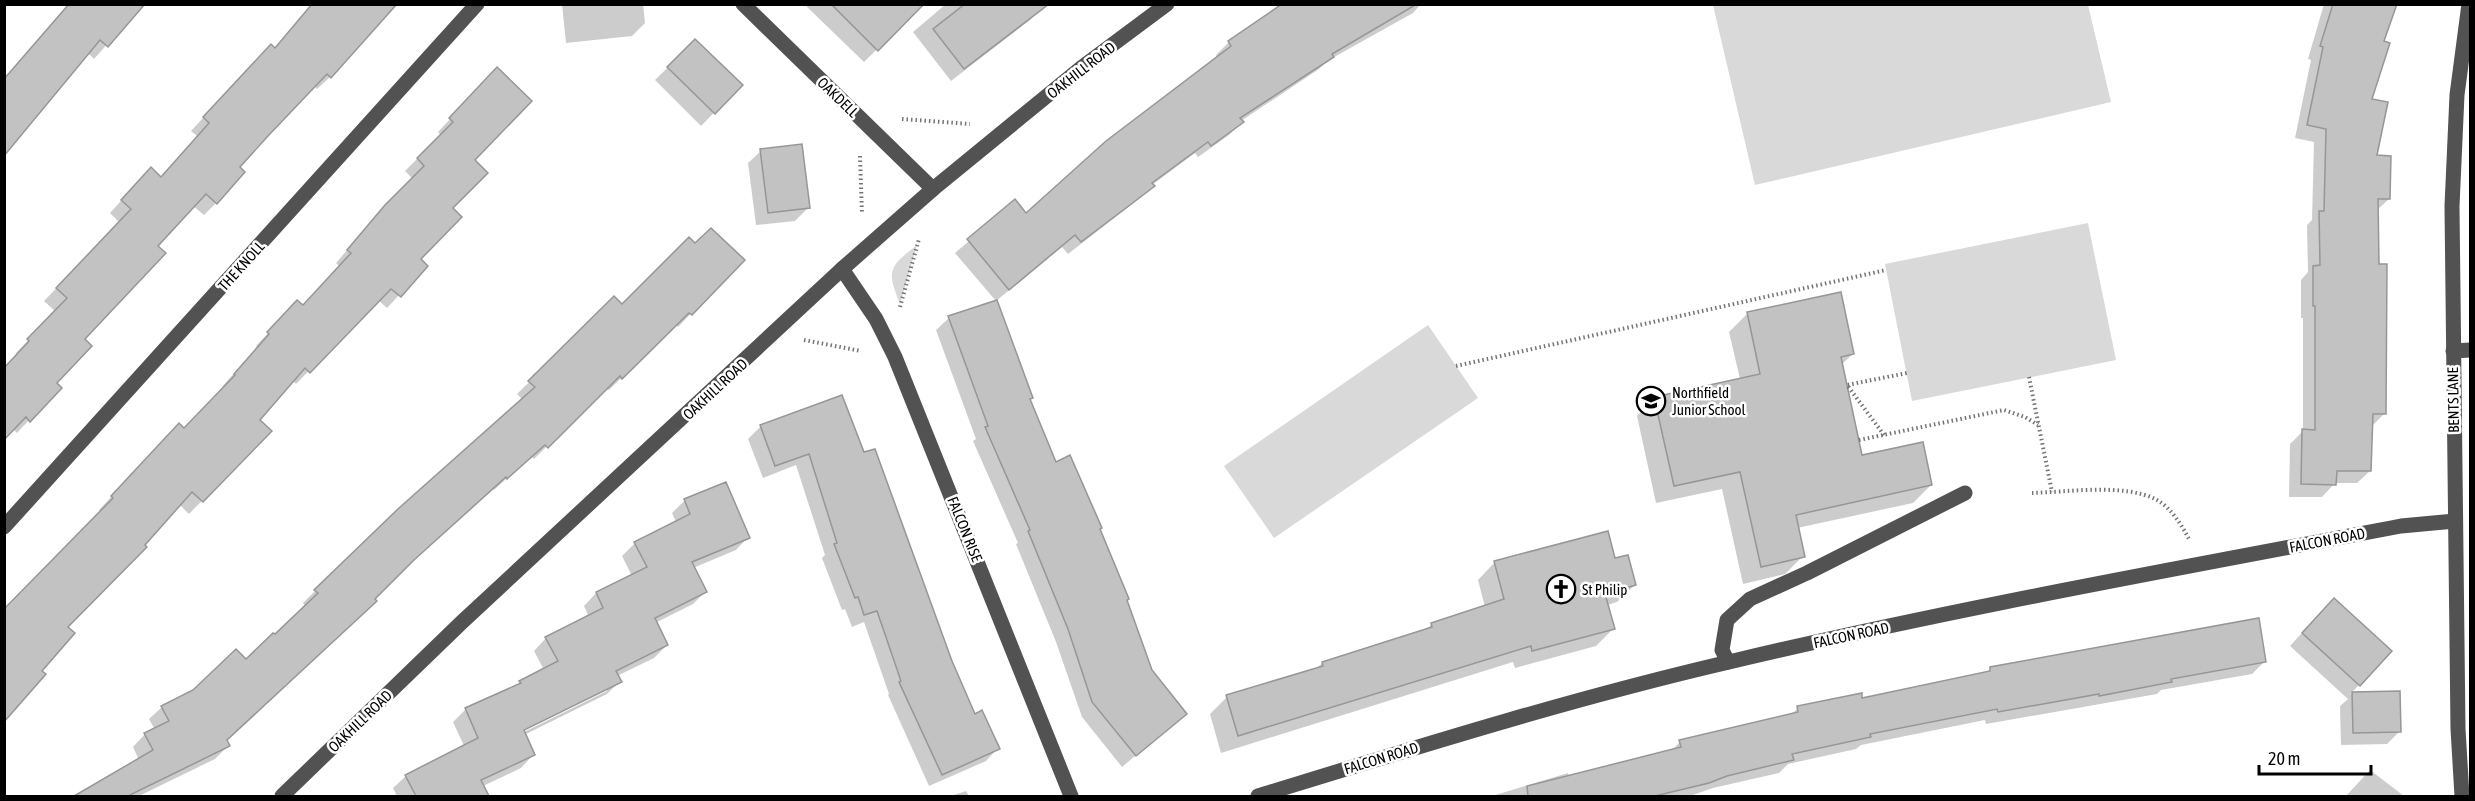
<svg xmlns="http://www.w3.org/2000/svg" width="2475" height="801" font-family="'Asap Condensed',sans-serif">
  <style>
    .green { fill: #d9d9d9 }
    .shadow { fill: #0003; fill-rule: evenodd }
    .building { fill: #c2c2c2; stroke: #969696; stroke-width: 1.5 }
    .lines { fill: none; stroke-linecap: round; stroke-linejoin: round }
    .path { stroke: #747474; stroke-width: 4; stroke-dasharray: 1.5 3; stroke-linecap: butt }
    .minor { stroke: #525252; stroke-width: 15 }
    .labels { text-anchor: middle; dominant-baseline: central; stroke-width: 5; stroke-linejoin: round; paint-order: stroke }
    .street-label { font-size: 15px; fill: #000; stroke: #fff }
    .poi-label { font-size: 15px; fill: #000; stroke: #fff; text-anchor: start }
  </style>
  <rect width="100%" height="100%" fill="#fff"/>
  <g class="green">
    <polygon points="1713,5 2088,5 2111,102 1755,185"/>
    <polygon points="2088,223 2116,360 1912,401 1885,264"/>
    <path d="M 917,245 L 900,304 C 886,270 889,267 917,245 Z"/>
    <polygon points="1428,325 1478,398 1274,538 1224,466"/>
  </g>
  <g class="shadow">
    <polygon points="312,4 330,77 317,89 314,86 238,168 216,203 204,215 193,206 156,246 83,339 29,420 17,433 13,429 18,355 16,353 56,312 44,301 120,223 110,213 138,182 160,178 197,136 191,131 258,58 274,49"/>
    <polygon points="562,4 643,4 645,23 632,36 566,43"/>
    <polygon points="804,4 911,4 917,10 864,62"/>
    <polygon points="946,4 1043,4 1030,20 951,81 913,32"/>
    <polygon points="1284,4 1421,4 1413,13 1327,61 1319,69 1241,121 1242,122 1229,135 1198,157 1195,153 1152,185 1140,198 1068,254 1062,247 996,301 955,253 1014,202 1026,215 1218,58 1216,55 1229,42"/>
    <polygon points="2324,4 2395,4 2382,42 2370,100 2375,157 2389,199 2377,210 2385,413 2372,426 2370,471 2357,483 2335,483 2322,497 2289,497 2290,444 2303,431 2303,318 2301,318 2301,280 2308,272 2307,225 2312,220 2314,142 2295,138 2311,60 2308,59"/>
    <polygon points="134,14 94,59 88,53 4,80"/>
    <polygon points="695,41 741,85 701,126 655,80"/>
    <polygon points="485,82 473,160 451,208 419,259 426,266 387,308 378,300 296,384 292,380 258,420 270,431 189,514 179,504 66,627 40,671 4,718 102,512 99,510 166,438 184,430 224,388 222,387 257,347 256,346 285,315 302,307 340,267 336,263 373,220 413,179 405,171 441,135 438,132"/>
    <polygon points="761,151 808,208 795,221 756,225 748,163"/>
    <polygon points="695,245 743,260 678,327 676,325 609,390 606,388 534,459 531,456 494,490 492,488 400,572 225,740 228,746 215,759 139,796 77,796 139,760 133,747 145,734 155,730 149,719 162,707 245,661 275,636 306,607 303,603 315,591 523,400 517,394 614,298 622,306"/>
    <polygon points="1747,314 1853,354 1841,365 1861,457 1931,485 1913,503 1797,528 1803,556 1785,574 1743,584 1722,489 1656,503 1637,416 1655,398 1740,379 1729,332"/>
    <polygon points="949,318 1029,400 1055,464 1098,530 1150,671 1185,714 1122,767 1082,717 1056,642 1016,544 1018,543 973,441 976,439 936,330"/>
    <polygon points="761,426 863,454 974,716 998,748 986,761 929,786 888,695 889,694 864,622 852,627 845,609 842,610 822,558 825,555 796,465 763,478 748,439"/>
    <path d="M 685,500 L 748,537 L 736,550 L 693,568 L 705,592 L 693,604 L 655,623 L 667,645 L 654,658 L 617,676 L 620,681 L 607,694 L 524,735 L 533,755 L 521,768 L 462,796 L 397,796 L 393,788 L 406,776 L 464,746 L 453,722 L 465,710 L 515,687 L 520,682 L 544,670 L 534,651 L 546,638 L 589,617 L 584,606 L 596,593 L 632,576 L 622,556 L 635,543 L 676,522 L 672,513 ZM 607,687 L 607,691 L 518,735 L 516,732 Z"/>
    <polygon points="1614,560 1635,585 1617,602 1607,605 1613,629 1596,646 1515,668 1513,662 1221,753 1210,714 1227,697 1315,670 1322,663 1426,630 1431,625 1485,607 1478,580 1495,562"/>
    <polygon points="2321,612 2359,685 2350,694 2399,693 2400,731 2387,744 2341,745 2340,706 2348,699 2290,646"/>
    <polygon points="2265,661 2252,674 2161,690 2157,694 1986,724 1985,720 1861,745 1856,749 1788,764 1779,773 1713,788 1690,796 1492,796 1568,773 1569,777 1671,751 1680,742 1790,716 1798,708 1861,699 1985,674 1990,669"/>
    <polygon points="2370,770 2404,796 2346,796"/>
    <polygon points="966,791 969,796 951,796"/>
  </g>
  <g class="building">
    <polygon points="69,4 145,4 108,47 100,40 4,156 4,79"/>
    <polygon points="312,4 397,4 331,78 327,74 268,136 240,167 245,172 217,204 206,194 158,246 166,253 85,339 92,346 57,383 62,388 30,422 26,417 4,440 4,368 29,341 27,339 67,298 56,288 131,209 121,200 151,167 161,177 209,123 203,117 271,44 275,48"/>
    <polygon points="831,4 924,4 878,51"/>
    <polygon points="965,4 1049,4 964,69 933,29"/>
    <polygon points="1282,4 1417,4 1332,54 1334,57 1240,118 1244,122 1211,146 1208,142 1152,183 1155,186 1081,242 1075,235 1009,290 967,239 1015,199 1026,213 1106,141 1231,46 1228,41"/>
    <polygon points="2333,4 2397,4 2384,41 2390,43 2372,99 2388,102 2377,155 2391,156 2390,199 2378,199 2379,264 2387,264 2386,414 2373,414 2371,471 2337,471 2336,485 2301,484 2302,429 2315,430 2315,306 2313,306 2313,266 2320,265 2319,211 2324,211 2326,129 2307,125 2323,47 2320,46"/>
    <polygon points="695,39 743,85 715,114 667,67"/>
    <polygon points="497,67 532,101 475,160 488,173 453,208 462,217 421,259 428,266 401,297 391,289 310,373 305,368 260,420 272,431 203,502 192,492 145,545 147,547 68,627 75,633 42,671 46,674 4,722 4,609 113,498 111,496 179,423 184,428 235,375 234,374 269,334 267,332 297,300 303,305 351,253 347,250 385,205 424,166 417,158 453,122 449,118"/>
    <polygon points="802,144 810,208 768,213 760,149"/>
    <polygon points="711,228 745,260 692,315 689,313 622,379 620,376 548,448 545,445 507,479 506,477 414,560 375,599 377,601 227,740 230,746 128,796 74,796 153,750 144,733 169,721 161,706 193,690 236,649 246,659 273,633 275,634 318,593 314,590 399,508 535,387 528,381 614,296 622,304 689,237 695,243"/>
    <polygon points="1841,292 1854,354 1841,357 1862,455 1923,442 1932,485 1796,515 1805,557 1761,567 1740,472 1674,486 1654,397 1760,374 1747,312"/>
    <polygon points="997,300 1033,398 1030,399 1056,462 1070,455 1102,528 1100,529 1129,599 1127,600 1152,670 1187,714 1136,756 1092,702 1068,629 1028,531 1030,530 985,427 988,426 948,316"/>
    <polygon points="842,395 864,452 875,449 952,661 975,714 982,710 1000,749 942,775 899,682 901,681 877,611 864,615 858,597 855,598 834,544 837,543 809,454 775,466 760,425"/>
    <polygon points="726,482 750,538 692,562 707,592 655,618 668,645 616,671 622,682 524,730 535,755 481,780 489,796 416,796 405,775 478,738 465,708 521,683 519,681 558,661 545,637 603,608 596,592 647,567 634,542 690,514 684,499"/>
    <polygon points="1608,531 1615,558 1628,555 1636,585 1605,594 1615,629 1532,651 1531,646 1238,736 1226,695 1323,666 1322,662 1432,627 1431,623 1504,599 1494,561"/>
    <polygon points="2334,598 2392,651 2360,686 2302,633"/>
    <polygon points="2259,618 2266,662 2171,679 2172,682 2099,696 2099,694 1998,712 1997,709 1870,734 1871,737 1792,754 1794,760 1727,776 1709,783 1655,796 1528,796 1527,786 1681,747 1679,740 1798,712 1797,706 1862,693 1862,698 1990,671 1990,667"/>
    <polygon points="2400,691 2401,732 2353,733 2352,692"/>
  </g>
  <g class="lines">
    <g class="path">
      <polyline points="902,119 970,124"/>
      <polyline points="860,156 862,214"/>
      <polyline points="900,307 919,239"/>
      <polyline points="804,340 861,351"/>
      <polyline points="1456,366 1886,270"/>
      <polyline points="2029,377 2052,492"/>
      <polyline points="1884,435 1847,385 1907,373"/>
      <polyline points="1859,440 2004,410 2025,417 2038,425"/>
      <path d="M 2032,493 C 2067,492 2126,483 2157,500 C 2171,508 2181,524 2189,539"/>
    </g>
    <g class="minor">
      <polyline points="743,4 933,189"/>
      <polyline points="842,269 876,319 895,357 1071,796"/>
      <polyline points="2453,351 2470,350"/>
      <polyline points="4,527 477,4"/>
      <polyline points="1728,662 1722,650 1727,620 1750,599 1807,573 1965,493"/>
      <polyline points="282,796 462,622 842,269 933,189 1081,68 1167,4"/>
      <path d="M 1258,796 C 1414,748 1570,699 1729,662 C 1951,609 2176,569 2401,526 L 2455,521"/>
      <polyline points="2462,796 2458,729 2452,206 2457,95 2469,4"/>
    </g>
  </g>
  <defs>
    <g id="school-ring" transform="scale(1.5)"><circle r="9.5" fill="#fff" stroke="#000" stroke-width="1.5"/><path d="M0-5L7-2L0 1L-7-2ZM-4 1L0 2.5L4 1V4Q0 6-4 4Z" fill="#000"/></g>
    <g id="church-ring" transform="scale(1.5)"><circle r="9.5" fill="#fff" stroke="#000" stroke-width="1.5"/><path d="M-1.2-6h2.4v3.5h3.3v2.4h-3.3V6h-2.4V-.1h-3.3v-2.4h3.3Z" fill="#000"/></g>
  </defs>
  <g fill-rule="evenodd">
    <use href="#school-ring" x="1651" y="401"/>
    <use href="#church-ring" x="1561" y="589"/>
  </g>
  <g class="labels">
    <g class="street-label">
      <text transform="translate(1081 70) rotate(-38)">OAKHILL ROAD</text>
      <text transform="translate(838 97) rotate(44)">OAKDELL</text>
      <text transform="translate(241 266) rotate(-48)">THE KNOLL</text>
      <text transform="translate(715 389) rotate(-43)">OAKHILL ROAD</text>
      <text transform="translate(2453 400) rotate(-91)">BENTS LANE</text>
      <text transform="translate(965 529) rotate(68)">FALCON RISE</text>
      <text transform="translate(2327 540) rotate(-11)">FALCON ROAD</text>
      <text transform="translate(1851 635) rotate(-12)">FALCON ROAD</text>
      <text transform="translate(360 721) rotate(-44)">OAKHILL ROAD</text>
      <text transform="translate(1381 758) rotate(-17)">FALCON ROAD</text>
    </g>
    <g class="poi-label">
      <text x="1672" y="392">Northfield<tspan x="1672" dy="17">Junior School</tspan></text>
      <text x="1582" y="589">St Philip</text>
    </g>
  </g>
  <rect width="2475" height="801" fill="none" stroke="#000000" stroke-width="12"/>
  <path d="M2259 765v9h112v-9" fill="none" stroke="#000000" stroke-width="3"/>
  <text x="2268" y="765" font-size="18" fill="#000000" stroke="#ffffff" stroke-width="4.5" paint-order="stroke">20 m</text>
</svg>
